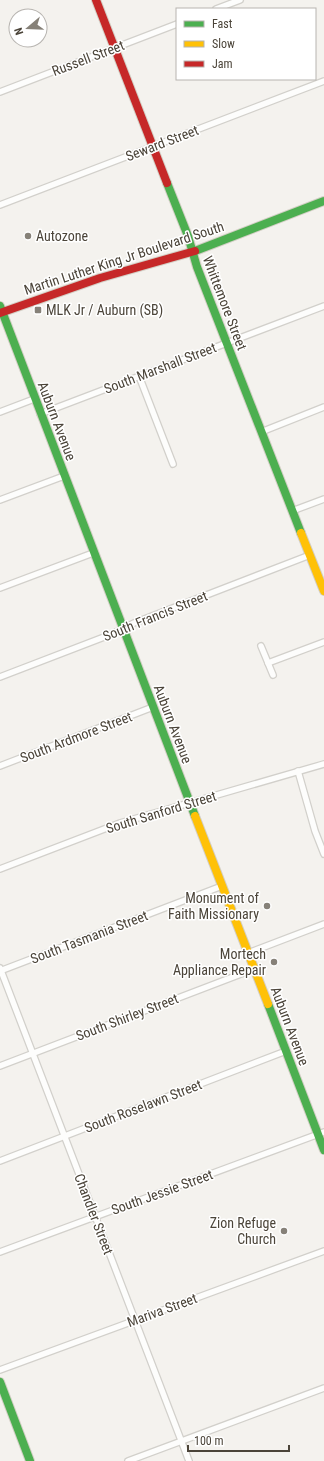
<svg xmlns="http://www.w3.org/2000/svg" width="324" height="1461" font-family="'Roboto Condensed',sans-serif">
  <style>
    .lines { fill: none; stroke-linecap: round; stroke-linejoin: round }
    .street-casing { stroke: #d2d0cb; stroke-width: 8 }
    .fast-casing { stroke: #d3cfc5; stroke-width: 10 }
    .slow-casing { stroke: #d3cfc5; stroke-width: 10 }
    .jam-casing { stroke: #d3cfc5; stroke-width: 10 }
    .street { stroke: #fdfdfc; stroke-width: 5.5 }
    .fast { stroke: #4caf50; stroke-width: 8 }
    .slow { stroke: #ffc107; stroke-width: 8 }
    .jam { stroke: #c62828; stroke-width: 8 }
    .poi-dot { fill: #868178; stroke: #fff; stroke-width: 1.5 }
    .labels { text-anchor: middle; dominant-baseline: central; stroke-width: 3; stroke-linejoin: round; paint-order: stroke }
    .street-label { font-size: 14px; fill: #4b4439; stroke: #fff }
    .poi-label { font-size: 14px; fill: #4b4439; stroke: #fff; text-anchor: end }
  </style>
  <rect width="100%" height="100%" fill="#f4f2ee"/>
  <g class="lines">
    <g class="street-casing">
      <g id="street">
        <polyline points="216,9 240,0"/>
        <polyline points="0,92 177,24"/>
        <polyline points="0,205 324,81"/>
        <polyline points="139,376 173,464"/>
        <polyline points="0,412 34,399"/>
        <polyline points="40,414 324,306"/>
        <polyline points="261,432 324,407"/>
        <polyline points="0,500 64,476"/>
        <polyline points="292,511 324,499"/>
        <polyline points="0,588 93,553"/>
        <polyline points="261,646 273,675"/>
        <polyline points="268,663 324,642"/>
        <polyline points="0,677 112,634 134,623 310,555"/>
        <polyline points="0,766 153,707"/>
        <polyline points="298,771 315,831 324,854"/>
        <polyline points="0,869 120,823 324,764"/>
        <polyline points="248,953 324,924"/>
        <polyline points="0,968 189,1461"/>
        <polyline points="0,971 222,886"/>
        <polyline points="0,1066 254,969"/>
        <polyline points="0,1161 286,1051"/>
        <polyline points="0,1252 324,1132"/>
        <polyline points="0,1370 324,1251"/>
        <polyline points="128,1461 324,1388"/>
      </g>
    </g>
    <g class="fast-casing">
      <g id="fast">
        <polyline points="167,183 188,236 197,267 301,533"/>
        <polyline points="195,251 324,201"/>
        <polyline points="0,306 195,816"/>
        <polyline points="268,1004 324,1150"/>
        <polyline points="0,1382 30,1461"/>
      </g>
    </g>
    <g class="slow-casing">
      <g id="slow">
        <polyline points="301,533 324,591"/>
        <polyline points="195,816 268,1004"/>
      </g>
    </g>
    <g class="jam-casing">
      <g id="jam">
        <polyline points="96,0 167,183"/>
        <polyline points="0,313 100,278 195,251"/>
      </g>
    </g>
    <use href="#street" class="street"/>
    <use href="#fast" class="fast"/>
    <use href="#slow" class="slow"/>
    <use href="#jam" class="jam"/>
  </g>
  <g class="poi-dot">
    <circle cx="28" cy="236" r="4"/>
    <rect x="34" y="306" width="8" height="8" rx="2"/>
    <circle cx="267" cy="906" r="4"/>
    <circle cx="274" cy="962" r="4"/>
    <circle cx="284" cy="1231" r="4"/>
  </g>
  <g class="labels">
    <g class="street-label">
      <text transform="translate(88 58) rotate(-21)">Russell Street</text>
      <text transform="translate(162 143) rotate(-21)">Seward Street</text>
      <text transform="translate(124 258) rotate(-18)">Martin Luther King Jr Boulevard South</text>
      <text transform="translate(225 303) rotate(69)">Whittemore Street</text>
      <text transform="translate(160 368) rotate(-21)">South Marshall Street</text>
      <text transform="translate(57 421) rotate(69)">Auburn Avenue</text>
      <text transform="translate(155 616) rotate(-22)">South Francis Street</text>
      <text transform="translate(173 724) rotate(69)">Auburn Avenue</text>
      <text transform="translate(76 737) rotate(-21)">South Ardmore Street</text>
      <text transform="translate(161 812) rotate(-17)">South Sanford Street</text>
      <text transform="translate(89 937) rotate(-21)">South Tasmania Street</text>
      <text transform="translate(127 1017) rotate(-21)">South Shirley Street</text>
      <text transform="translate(290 1026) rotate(69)">Auburn Avenue</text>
      <text transform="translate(143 1106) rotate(-21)">South Roselawn Street</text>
      <text transform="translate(162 1192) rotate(-20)">South Jessie Street</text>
      <text transform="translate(94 1214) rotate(69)">Chandler Street</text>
      <text transform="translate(162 1310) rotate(-20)">Mariva Street</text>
    </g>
    <g class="poi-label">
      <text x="36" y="236" text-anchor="start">Autozone</text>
      <text x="46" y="310" text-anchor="start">MLK Jr / Auburn (SB)</text>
      <text x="259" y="898">Monument of<tspan x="259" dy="16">Faith Missionary</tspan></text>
      <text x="266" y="954">Mortech<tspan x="266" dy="16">Appliance Repair</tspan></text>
      <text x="276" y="1223">Zion Refuge<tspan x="276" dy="16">Church</tspan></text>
    </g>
  </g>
  <rect x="176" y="8" width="140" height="72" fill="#ffffff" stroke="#b7b4b0"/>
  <rect x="184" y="21" width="20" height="6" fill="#4caf50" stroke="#b7b4b0"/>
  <text x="212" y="28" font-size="12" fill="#4b4439">Fast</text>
  <rect x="184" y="41" width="20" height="6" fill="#ffc107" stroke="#b7b4b0"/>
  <text x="212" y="48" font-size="12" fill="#4b4439">Slow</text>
  <rect x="184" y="61" width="20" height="6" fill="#c62828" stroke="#b7b4b0"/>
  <text x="212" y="68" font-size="12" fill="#4b4439">Jam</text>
  <g transform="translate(28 28) rotate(251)"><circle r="19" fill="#ffffff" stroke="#b7b4b0"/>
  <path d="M0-3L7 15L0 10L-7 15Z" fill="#868178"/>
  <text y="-6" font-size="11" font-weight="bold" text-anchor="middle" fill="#4b4439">N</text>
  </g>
  <path d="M188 1445v6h101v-6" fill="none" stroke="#4b4439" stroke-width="2"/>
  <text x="194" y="1445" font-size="12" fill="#4b4439" stroke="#ffffff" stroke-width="3" paint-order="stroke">100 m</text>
</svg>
